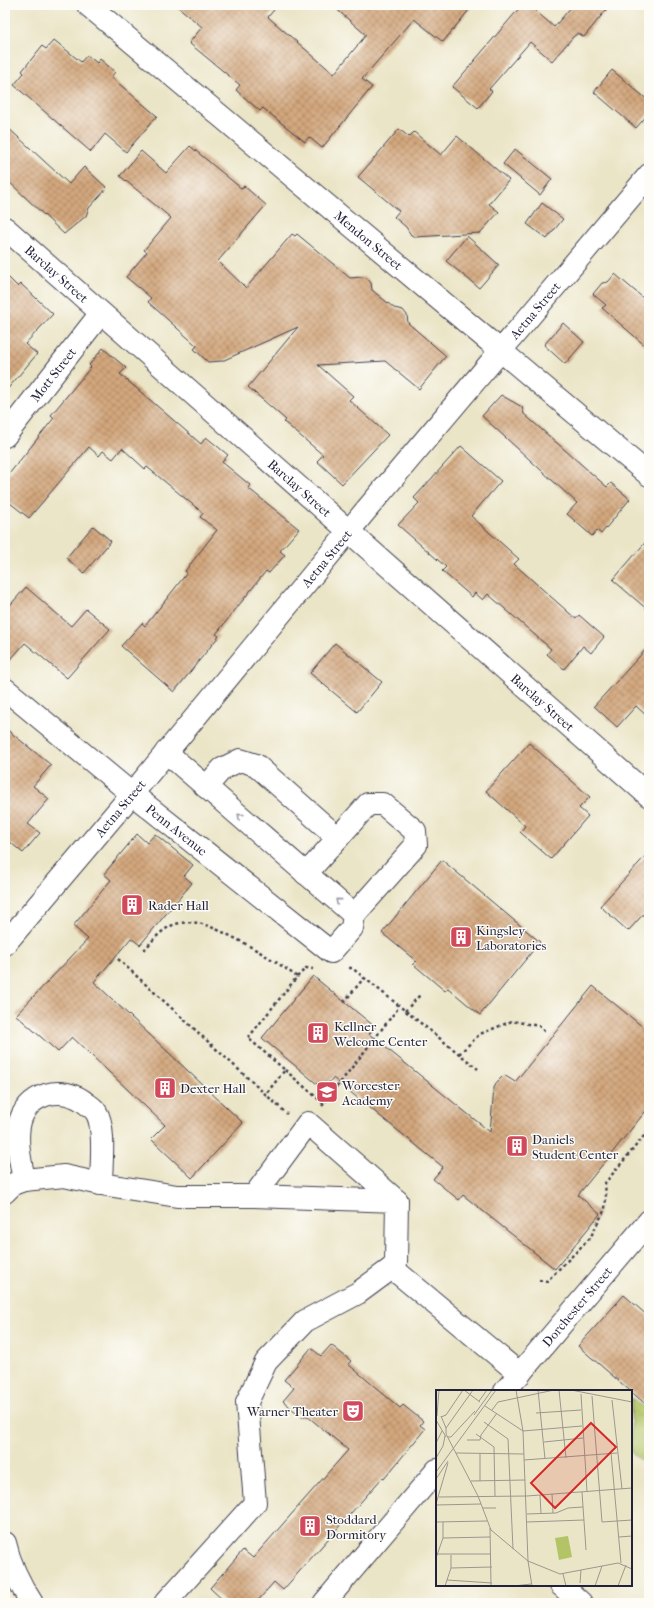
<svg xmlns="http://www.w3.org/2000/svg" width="654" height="1608" font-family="'IM FELL French Canon',serif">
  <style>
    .park { fill: url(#park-tufts); stroke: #6a7351 }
    .building { fill: url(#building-cross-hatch) }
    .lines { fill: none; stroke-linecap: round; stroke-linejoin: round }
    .minor-casing { stroke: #403f50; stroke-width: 24 }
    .path { stroke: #403f50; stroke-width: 2.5; stroke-dasharray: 3 3; stroke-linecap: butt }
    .minor { stroke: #fff; stroke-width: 22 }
    .oneway { stroke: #9c9ca7 }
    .labels { text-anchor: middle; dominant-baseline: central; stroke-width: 3; stroke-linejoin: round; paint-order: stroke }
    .street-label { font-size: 13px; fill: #22223b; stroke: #fdfcf7 }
    .poi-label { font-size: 13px; fill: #22223b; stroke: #fdfcf7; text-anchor: start }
    .inset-road { fill: none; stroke: #9b978f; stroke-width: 1 }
    .view { fill: #d62828; fill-opacity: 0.15; stroke: #d62828; stroke-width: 2 }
    .inset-edge { fill: none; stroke: #22223b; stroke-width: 2 }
  </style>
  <defs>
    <pattern id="park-tufts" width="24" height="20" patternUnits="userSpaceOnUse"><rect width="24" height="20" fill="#b3c467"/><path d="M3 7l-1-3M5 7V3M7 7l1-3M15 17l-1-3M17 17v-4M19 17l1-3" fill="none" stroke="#9aa85a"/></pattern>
    <pattern id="building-cross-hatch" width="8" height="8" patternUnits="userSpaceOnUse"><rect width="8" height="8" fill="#d3a77e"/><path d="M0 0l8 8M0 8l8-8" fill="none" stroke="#ab8868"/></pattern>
  </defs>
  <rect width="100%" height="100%" fill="#fdfcf7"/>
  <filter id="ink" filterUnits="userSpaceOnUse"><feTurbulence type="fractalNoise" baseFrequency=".025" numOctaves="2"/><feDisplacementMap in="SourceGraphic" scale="8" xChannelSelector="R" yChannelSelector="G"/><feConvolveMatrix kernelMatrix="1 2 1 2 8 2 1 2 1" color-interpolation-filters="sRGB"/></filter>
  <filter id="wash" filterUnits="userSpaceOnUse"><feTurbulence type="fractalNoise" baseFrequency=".012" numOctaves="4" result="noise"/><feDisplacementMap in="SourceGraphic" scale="16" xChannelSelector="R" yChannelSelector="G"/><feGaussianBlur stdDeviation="0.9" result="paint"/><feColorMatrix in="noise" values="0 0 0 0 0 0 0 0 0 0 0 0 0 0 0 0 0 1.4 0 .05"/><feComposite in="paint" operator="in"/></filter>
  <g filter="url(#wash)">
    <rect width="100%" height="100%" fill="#ebe5c7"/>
    <polygon class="park" points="631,1398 649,1412 649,1464 647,1466 631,1452"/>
    <g id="blocks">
      <g class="building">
        <polygon points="176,5 278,5 268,17 334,74 366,35 332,5 473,5 443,42 414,19 362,79 372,87 322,148 309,137 305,142 263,108 260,111 236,90 240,85 189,43 202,27"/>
        <polygon points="522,5 529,5 554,27 573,5 610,5 584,37 578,33 573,37 552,61 530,42 489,89 492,91 478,108 452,87"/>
        <polygon points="54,40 81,62 87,55 97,63 100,59 115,72 111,77 157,116 126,152 105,134 91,152 14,85 24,73 22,71 42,46 46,49"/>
        <polygon points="612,70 649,101 649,113 636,128 594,92"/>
        <polygon points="5,125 69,184 84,167 107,188 89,208 86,216 64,234 5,178"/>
        <polygon points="399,129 409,137 414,132 441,155 457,136 509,180 489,204 499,212 480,233 415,237 411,235 406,227 394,217 399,211 358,177"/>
        <polygon points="190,146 242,189 244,186 266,205 218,261 246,288 292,234 295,236 297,234 350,278 362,277 367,278 371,283 372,290 394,308 403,310 407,315 408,323 446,356 419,389 385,361 318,365 353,396 349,400 388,435 342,484 317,461 323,455 284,422 286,420 248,387 298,327 222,361 208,362 194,349 197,346 148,302 151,298 126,277 147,252 144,250 171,218 120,176 141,151 166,173"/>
        <polygon points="515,149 552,179 540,195 503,164"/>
        <polygon points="542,203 563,219 547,239 527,224"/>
        <polygon points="467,236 499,265 479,288 446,261"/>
        <polygon points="5,274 18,287 21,284 53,314 25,344 37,354 5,392"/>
        <polygon points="615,274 649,303 649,349 602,308 606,305 593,294 602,283 608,282"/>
        <polygon points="563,323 584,342 565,364 544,345"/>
        <polygon points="103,348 126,368 120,374 201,444 206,437 228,455 222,462 250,485 248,488 299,529 280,551 285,555 269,573 266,571 216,634 219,636 174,692 121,646 142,623 145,626 187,573 185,571 217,530 200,517 203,513 147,467 145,469 122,448 113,459 103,451 99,456 89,447 29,518 5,499 5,479 54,418 51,415 91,367 89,365"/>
        <polygon points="501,395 522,407 524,414 607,487 611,483 630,499 601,534 597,530 592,536 567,514 577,503 482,416"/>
        <polygon points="461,446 501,481 471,516 519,559 514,564 576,619 579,615 604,637 591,653 583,646 564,669 547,654 551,649 488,594 483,600 475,593 472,597 442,571 446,567 398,525 419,503 414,498"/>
        <polygon points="93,526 111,541 84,573 66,558"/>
        <polygon points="649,538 649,611 613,580"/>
        <polygon points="26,587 71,626 86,609 110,629 67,678 25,643 5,666 5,611"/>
        <polygon points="335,643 382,682 357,712 310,673"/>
        <polygon points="649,646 649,718 636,706 617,727 594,706"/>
        <polygon points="5,728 51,765 33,786 49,799 28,824 40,833 23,853 5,838"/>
        <polygon points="529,743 590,797 579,808 588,816 551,859 520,832 525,826 486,791"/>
        <polygon points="137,834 147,843 155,834 193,865 184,876 192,883 140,945 131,938 94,982 243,1123 192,1178 151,1139 165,1125 72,1037 58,1052 16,1015 88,939 73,926 111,880 104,874"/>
        <polygon points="649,852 649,908 628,931 600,906"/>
        <polygon points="442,860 540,942 480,1015 448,988 445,991 413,964 416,961 382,933"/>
        <polygon points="313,976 375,1027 369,1034 490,1132 494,1088 497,1082 504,1075 515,1082 593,986 649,1032 649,1107 578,1195 600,1214 555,1269 463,1195 459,1200 433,1179 443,1167 333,1078 323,1089 262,1038"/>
        <polygon points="624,1295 649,1317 649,1407 578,1346"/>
        <polygon points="331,1345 351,1361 348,1364 400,1408 403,1405 423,1421 420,1425 425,1429 384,1479 382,1478 283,1590 274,1582 256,1603 226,1603 210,1588 243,1550 253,1558 348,1450 306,1415 303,1418 283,1401 294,1388 284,1380 311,1348 321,1356"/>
      </g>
    </g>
  </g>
  <g filter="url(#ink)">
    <use href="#blocks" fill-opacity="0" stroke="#403f50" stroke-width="1"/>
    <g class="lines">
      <g class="minor-casing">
        <g id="minor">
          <path id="s1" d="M 88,5 L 649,475"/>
          <path id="s2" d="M 5,228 L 649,796"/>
          <path id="s3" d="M 5,436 L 101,313"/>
          <path id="s4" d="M 5,689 L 132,794 L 331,952 L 352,928 L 354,915 L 166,752"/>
          <polyline points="206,787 222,769 240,760 256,765 338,838"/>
          <polyline points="306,874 368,804 383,804 415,831 416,845 354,915"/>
          <path id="s5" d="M 5,944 L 132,794 L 367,509 L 649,175"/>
          <path d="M 24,1180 C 21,1163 16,1144 19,1126 C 25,1093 63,1083 87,1104 C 90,1106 94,1109 96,1112 C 106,1127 101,1166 101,1184"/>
          <polyline points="5,1192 13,1184 24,1180 64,1176 101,1184 177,1196 254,1196 397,1201 396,1263 392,1268 358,1293 305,1321 266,1362 247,1402 255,1503 165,1603"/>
          <polyline points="254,1196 308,1123 397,1201"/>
          <polyline points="392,1268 520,1374"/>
          <path id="s6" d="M 505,1391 L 649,1221"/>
          <path d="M 5,1543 C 10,1565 20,1585 32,1603"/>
          <polyline points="561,1585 581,1603"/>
          <polyline points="324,1603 437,1470"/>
        </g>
      </g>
      <g class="path">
        <path d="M 144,950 C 154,939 164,926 180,923 C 185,922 193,922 198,923 C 220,927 279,962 297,977 L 248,1038 L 285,1070 L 265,1095"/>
        <polyline points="118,959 287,1114"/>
        <polyline points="349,968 352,968 478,1069"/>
        <polyline points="297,977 306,968 313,969"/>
        <polyline points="344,1002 364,978"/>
        <polyline points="405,1011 420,995"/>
        <polyline points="459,1054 480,1034 512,1021 539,1026 545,1032"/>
        <polyline points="285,1070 323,1103"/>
        <polyline points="322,1106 399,1007"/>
        <polyline points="539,1280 547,1281 590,1238 605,1209 606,1197 605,1183 649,1130"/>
      </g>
      <use href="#minor" class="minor"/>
    </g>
    <defs><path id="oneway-chevron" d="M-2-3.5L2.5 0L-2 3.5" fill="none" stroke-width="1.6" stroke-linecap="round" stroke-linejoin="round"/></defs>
    <g class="oneway">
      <use href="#oneway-chevron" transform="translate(240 816) rotate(-139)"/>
      <use href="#oneway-chevron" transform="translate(338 901) rotate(-139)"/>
    </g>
  </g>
  <defs>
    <g id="building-square" transform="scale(1.15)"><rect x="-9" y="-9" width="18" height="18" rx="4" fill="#d1495b" stroke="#fdfcf7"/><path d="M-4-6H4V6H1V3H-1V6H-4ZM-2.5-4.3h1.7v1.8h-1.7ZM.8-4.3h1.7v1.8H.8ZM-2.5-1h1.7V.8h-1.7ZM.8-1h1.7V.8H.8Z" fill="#fff"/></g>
    <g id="school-square" transform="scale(1.15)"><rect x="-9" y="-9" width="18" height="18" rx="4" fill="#d1495b" stroke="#fdfcf7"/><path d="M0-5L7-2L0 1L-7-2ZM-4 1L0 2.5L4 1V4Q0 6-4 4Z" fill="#fff"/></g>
    <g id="theatre-square" transform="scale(1.15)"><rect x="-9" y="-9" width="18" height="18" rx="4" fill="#d1495b" stroke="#fdfcf7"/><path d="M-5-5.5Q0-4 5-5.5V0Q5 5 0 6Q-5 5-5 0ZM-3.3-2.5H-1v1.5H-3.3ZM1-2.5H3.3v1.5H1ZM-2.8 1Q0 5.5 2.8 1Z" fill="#fff"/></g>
  </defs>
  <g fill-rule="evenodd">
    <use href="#building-square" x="132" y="905"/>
    <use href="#building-square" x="461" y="937"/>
    <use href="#building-square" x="318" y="1033"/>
    <use href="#building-square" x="165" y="1088"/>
    <use href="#school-square" x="327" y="1092"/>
    <use href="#building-square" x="517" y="1146"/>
    <use href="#theatre-square" x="353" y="1411"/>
    <use href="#building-square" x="310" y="1526"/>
  </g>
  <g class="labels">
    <g class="street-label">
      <text stroke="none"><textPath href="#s1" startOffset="366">Mendon Street</textPath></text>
      <text stroke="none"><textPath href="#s2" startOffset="69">Barclay Street</textPath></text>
      <text stroke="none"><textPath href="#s5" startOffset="826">Aetna Street</textPath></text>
      <text stroke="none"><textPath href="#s3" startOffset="78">Mott Street</textPath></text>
      <text stroke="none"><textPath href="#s2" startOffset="393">Barclay Street</textPath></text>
      <text stroke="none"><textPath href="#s5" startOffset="502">Aetna Street</textPath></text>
      <text stroke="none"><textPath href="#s2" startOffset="717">Barclay Street</textPath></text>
      <text stroke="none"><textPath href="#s5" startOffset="178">Aetna Street</textPath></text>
      <text stroke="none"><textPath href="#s4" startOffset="222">Penn Avenue</textPath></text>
      <text stroke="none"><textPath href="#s6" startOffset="111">Dorchester Street</textPath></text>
    </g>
    <g class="poi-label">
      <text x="148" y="905">Rader Hall</text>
      <text x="476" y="930">Kingsley<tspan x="476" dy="15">Laboratories</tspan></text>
      <text x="334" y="1026">Kellner<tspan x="334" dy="15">Welcome Center</tspan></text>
      <text x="342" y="1085">Worcester<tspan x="342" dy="15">Academy</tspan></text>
      <text x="180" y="1088">Dexter Hall</text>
      <text x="532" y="1139">Daniels<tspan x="532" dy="15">Student Center</tspan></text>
      <text x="338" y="1411" text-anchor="end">Warner Theater</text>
      <text x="326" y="1519">Stoddard<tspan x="326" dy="15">Dormitory</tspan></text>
    </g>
  </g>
  <g transform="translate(436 1390)">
    <rect width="196" height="196" fill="#ebe5c7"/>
    <path d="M 132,146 L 136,167 L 123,170 L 119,148 Z" fill="#b3c467"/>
    <path class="inset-road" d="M 28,0 L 44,12M 80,0 L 87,41 L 92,171 L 124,184 L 182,173 L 196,179M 102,0 L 109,69M 123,0 L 130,68M 135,0 L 196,12M 145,4 L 151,102M 156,6 L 166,132 L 196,130M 176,10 L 186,99M 43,11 L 51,0M 49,16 L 87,41 L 146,36M 56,20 L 62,12 L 118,0M 100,23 L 145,20M 38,25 L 56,0M 1,26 L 3,0M 5,26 L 10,38M 5,27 L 10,25 L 27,0M 0,30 L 10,47M 48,32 L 72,49 L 77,159M 10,38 L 10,44 L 42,106 L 55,140 L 92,171 L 96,196M 10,38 L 37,0M 40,44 L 58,57 L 59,106M 12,47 L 15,47 L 39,21M 31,50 L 44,50 L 45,45 L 61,23M 108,52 L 147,48M 0,53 L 6,41M 20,63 L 88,64M 175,63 L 185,173M 0,68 L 7,56 L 9,46M 88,70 L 181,63M 0,82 L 60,0M 0,89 L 12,71M 35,91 L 89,90M 44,91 L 44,63M 146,102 L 150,160M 116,104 L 117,123M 104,105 L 105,124M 3,107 L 91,106 L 196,98M 0,114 L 12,73M 0,115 L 45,114M 47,118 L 60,118M 91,124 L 120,123 L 132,118 L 147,117M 0,132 L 51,131M 91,132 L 148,130M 54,138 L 55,196M 183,147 L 196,146M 7,148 L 54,147M 0,164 L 55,164M 0,168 L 7,148 L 7,132M 15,178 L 56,177M 127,184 L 130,196M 11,190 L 56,193M 144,193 L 145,180M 9,196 L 15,178 L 15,165M 78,196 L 95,194M 159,196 L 166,176M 182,196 L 190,175"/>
    <path class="view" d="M 155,33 L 180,57 L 119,118 L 95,93 Z"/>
    <rect width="196" height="196" class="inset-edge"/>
  </g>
  <rect width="654" height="1608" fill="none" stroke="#fdfcf7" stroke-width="20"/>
</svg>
